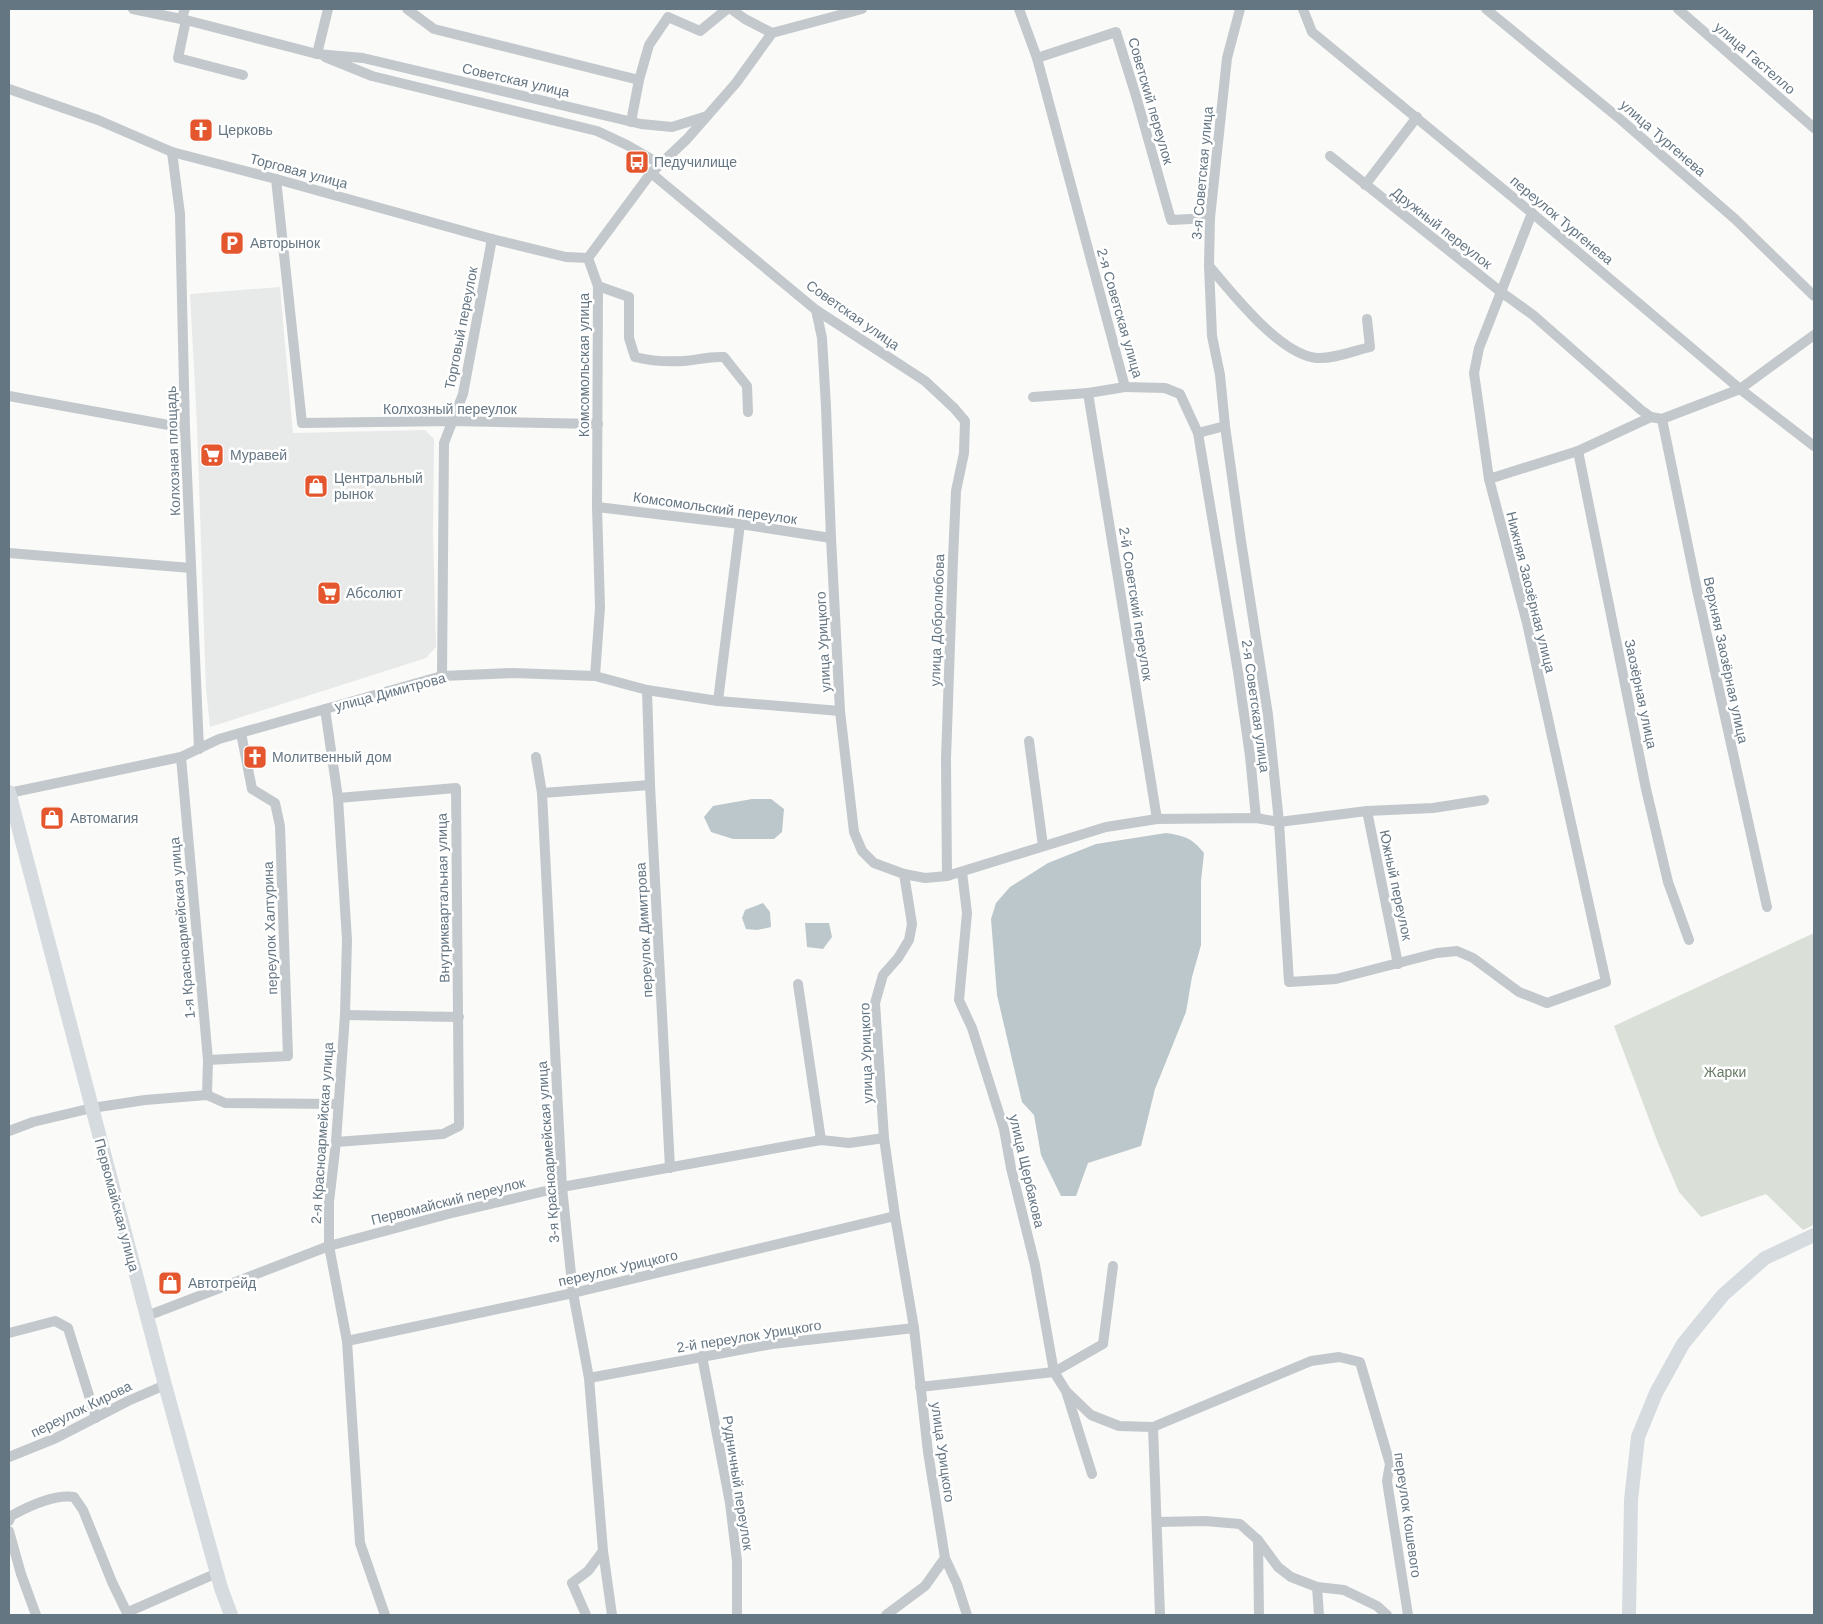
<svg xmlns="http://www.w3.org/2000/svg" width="1823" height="1624" font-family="Arial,sans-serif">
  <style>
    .built { fill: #e8e9e9 }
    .green { fill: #dadfd7 }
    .water { fill: #bbc7cb }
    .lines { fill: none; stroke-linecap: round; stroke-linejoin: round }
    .street { stroke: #c3c8cc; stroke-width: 10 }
    .secondary { stroke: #d6dbdf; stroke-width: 14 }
    .labels { text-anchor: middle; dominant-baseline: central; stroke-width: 5; stroke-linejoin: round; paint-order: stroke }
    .street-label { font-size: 14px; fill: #657683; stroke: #fff }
    .poi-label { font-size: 14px; fill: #657683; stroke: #fff; text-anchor: start }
    .park-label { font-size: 14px; fill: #687a64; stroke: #fff }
  </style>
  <rect width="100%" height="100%" fill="#fafaf8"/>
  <polygon class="built" points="280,287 293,433 425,430 434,439 433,533 436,647 426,658 210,727 206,689 197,425 190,294"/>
  <polygon class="green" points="1814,933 1814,1225 1803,1230 1766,1194 1701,1217 1679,1192 1658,1143 1614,1026"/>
  <g class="water">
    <polygon points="752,799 771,799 784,809 782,832 774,839 733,839 711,832 704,817 713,806"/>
    <path d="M 1166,833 C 1185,836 1192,838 1204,853 L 1201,881 L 1201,945 L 1192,977 L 1186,1012 L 1155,1089 L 1141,1146 L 1088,1163 L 1076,1196 L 1061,1196 L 1041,1155 L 1034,1115 L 1022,1102 L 997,995 L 991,919 L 996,903 L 1010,887 L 1048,863 L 1096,844 Z"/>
    <polygon points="763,903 770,912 771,927 757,930 746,929 742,918 745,910"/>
    <polygon points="805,923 829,923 832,937 823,949 807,947"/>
  </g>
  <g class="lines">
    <g class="street">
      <polyline points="133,9 186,20 317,54 363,58 641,124 672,127 707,116"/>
      <polyline points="407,9 434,29 639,80"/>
      <polyline points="731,9 745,19 772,33 862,9"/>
      <polyline points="1019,9 1037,58 1125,387 1165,388 1180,394 1198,433 1238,672 1250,756 1256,818"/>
      <polyline points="1240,9 1227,58 1210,218 1209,266 1212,336 1220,375 1225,426 1241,541 1268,715 1279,822 1289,982 1336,979 1437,953 1457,951 1473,958 1519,992 1547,1003 1606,982 1527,623 1489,479 1474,373 1479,348 1532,213"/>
      <polyline points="1303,9 1312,32 1532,213 1740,389 1814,446"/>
      <polyline points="1486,9 1620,119 1735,219 1814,296"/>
      <polyline points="1678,9 1814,128"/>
      <polyline points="181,19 185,9"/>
      <polyline points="186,20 178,58 243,75"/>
      <polyline points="317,54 328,9"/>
      <polyline points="325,57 372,76 597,131 627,145 660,164"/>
      <polyline points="1037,58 1116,32 1136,96 1171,220 1210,218"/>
      <polyline points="9,89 98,120 172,152 276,179 492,239 566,257 588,258"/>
      <polyline points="631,122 639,80 649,45 668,17 700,31 727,9"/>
      <polyline points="172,152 180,214 185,428 199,749"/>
      <polyline points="1330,156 1501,292 1533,315 1641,410 1651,417"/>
      <polyline points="651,173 816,310 925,381 954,408 965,421 964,453 956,491 953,559 946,759 947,876"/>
      <polyline points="276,179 302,423 453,421 598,424"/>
      <polyline points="1365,185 1417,117"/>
      <path d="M 1209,266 C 1232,293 1280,355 1317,358 C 1334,359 1353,351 1370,347 L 1367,319"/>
      <path d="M 598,286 L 629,297 L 629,338 L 635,357 C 651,361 668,362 684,361 C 697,360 710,356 724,357 L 747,386 L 748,412"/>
      <polyline points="816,310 822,338 826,407 831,538 840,711 854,832 862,851 874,863 904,874 912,924 909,940 898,958 883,975 875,1003 884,1138 895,1216 914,1328 928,1452 945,1558 957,1584 967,1615"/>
      <polyline points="1088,393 1157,819"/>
      <polyline points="9,396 185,428"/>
      <polyline points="1033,397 1088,393 1125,387"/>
      <polyline points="1662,419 1697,590 1767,907"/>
      <polyline points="1198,433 1225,426"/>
      <polyline points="1578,451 1646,789 1668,882 1689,940"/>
      <polyline points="1489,479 1578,451 1651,417 1662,419 1740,389 1814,335"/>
      <polyline points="597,507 740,524 831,538"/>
      <polyline points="9,553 191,568"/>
      <polyline points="442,676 444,443 463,394 492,239"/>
      <polyline points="595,676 600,607 597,507 598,286 588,258 651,173 687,139 736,83 772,33"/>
      <polyline points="647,690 650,785 670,1168"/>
      <polyline points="718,701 740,524"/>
      <polyline points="325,709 338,798 347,940 345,1015 336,1142 329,1202 329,1246 347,1341 360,1543 385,1615"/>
      <polyline points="1029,741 1043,846"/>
      <polyline points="181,757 208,1060 207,1095"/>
      <polyline points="536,757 542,793"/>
      <polyline points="9,793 181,757 219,739 442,676 513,673 595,676 647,690 718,701 840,711"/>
      <polyline points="1367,811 1398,964"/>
      <polyline points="962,872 967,913 959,1000 972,1028 1004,1129 1011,1168 1035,1265 1054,1372 1066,1391 1092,1474"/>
      <polyline points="904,874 925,878 947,876 1106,827 1157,819 1256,818 1279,822 1367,811 1433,808 1484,800"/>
      <polyline points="798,984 821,1140"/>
      <polyline points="345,1015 459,1017"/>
      <polyline points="208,1060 288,1056 280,826 275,803 252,789 241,733"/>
      <polyline points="9,1131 33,1122 92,1108 145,1100 207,1095 225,1103 338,1104"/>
      <polyline points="336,1142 443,1134 459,1126 456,788 338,798"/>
      <polyline points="147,1316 329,1246 448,1214 562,1187 821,1140 849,1143 884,1138"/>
      <polyline points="9,1333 55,1321 68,1328 96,1418"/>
      <polyline points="347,1341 573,1293 895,1216"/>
      <polyline points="702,1356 730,1503 737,1561 737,1615"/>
      <polyline points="589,1378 772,1344 914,1328"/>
      <polyline points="920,1387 1054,1372 1103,1344 1113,1266"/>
      <polyline points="1068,1393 1091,1415 1119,1426 1153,1427 1311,1361 1339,1357 1360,1362 1390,1464 1387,1481 1408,1615"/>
      <polyline points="1153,1427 1160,1615"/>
      <polyline points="9,1457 56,1438 128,1401 165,1385"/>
      <path d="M 9,1521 L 11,1516 C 29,1506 54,1494 74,1497 L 83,1510 L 112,1582 L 128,1615"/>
      <polyline points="1157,1522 1205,1521 1240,1524 1258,1540 1278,1567 1291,1577 1317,1587 1344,1590 1377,1606 1387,1615"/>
      <polyline points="9,1531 21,1574 36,1615"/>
      <polyline points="1258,1540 1259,1615"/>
      <polyline points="1317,1587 1319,1615"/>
      <polyline points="128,1612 217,1573"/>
      <polyline points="586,1615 572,1583 588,1571 603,1551"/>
      <polyline points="612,1615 603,1551 589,1378 573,1293 562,1187 542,793 650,785"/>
      <polyline points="886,1615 925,1586 945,1558"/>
    </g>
    <g class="secondary">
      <polyline points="9,792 165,1385 221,1588 231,1615"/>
      <polyline points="1629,1615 1631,1500 1638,1437 1656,1393 1683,1344 1723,1295 1765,1258 1814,1235"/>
    </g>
  </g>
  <defs>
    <g id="church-square" transform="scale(1.25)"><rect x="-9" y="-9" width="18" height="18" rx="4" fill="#e4572e" stroke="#fff"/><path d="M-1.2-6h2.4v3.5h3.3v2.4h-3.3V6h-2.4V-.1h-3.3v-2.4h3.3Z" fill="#fff"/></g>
    <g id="bus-square" transform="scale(1.25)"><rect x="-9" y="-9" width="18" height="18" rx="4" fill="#e4572e" stroke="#fff"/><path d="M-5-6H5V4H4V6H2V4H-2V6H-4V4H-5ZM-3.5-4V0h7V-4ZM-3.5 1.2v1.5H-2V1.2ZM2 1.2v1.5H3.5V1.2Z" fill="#fff"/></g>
    <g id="parking-square" transform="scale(1.25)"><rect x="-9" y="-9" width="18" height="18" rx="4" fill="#e4572e" stroke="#fff"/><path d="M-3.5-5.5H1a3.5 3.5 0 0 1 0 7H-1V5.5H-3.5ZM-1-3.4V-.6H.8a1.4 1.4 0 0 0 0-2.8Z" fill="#fff"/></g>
    <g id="supermarket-square" transform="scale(1.25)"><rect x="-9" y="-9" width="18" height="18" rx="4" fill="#e4572e" stroke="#fff"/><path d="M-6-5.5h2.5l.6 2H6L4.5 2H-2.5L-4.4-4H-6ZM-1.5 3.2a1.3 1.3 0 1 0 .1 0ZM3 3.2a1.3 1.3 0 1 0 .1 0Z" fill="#fff"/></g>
    <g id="shop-square" transform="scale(1.25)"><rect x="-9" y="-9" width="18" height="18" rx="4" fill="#e4572e" stroke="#fff"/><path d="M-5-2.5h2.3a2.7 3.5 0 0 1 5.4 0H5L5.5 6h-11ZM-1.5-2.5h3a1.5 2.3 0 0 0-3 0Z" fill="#fff"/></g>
  </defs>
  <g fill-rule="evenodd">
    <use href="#church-square" x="201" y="130"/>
    <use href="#bus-square" x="637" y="162"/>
    <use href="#parking-square" x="232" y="243"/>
    <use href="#supermarket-square" x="212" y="455"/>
    <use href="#shop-square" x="316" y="486"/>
    <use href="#supermarket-square" x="329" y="593"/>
    <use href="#church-square" x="255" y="757"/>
    <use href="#shop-square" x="52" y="818"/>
    <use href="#shop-square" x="170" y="1283"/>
  </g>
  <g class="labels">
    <g class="street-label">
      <text transform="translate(1755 58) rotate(41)">улица Гастелло</text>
      <text transform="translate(516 80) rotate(13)">Советская улица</text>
      <text transform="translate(1151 101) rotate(74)">Советский переулок</text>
      <text transform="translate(1663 138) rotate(41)">улица Тургенева</text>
      <text transform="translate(299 171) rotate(15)">Торговая улица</text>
      <text transform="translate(1202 173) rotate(-85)">3-я Советская улица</text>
      <text transform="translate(1562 220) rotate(40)">переулок Тургенева</text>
      <text transform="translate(1442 228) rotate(38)">Дружный переулок</text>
      <text transform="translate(1120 313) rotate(74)">2-я Советская улица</text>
      <text transform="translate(853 315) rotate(35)">Советская улица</text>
      <text transform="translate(461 328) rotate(-79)">Торговый переулок</text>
      <text transform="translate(584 365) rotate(-90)">Комсомольская улица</text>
      <text x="450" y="409">Колхозный переулок</text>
      <text transform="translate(173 451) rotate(-92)">Колхозная площадь</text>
      <text transform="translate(715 508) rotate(8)">Комсомольский переулок</text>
      <text transform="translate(1531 592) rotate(76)">Нижняя Заозёрная улица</text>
      <text transform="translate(1136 604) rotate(81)">2-й Советский переулок</text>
      <text transform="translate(937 620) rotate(-88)">улица Добролюбова</text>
      <text transform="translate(823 642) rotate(-93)">улица Урицкого</text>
      <text transform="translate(1726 660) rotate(78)">Верхняя Заозёрная улица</text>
      <text transform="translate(390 692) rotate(-15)">улица Димитрова</text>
      <text transform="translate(1641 694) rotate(78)">Заозёрная улица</text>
      <text transform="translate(1256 706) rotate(82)">2-я Советская улица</text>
      <text transform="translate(1396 885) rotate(78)">Южный переулок</text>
      <text transform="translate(443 898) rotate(-91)">Внутриквартальная улица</text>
      <text transform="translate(182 928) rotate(-95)">1-я Красноармейская улица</text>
      <text transform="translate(270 928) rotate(-92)">переулок Халтурина</text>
      <text transform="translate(644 930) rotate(-93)">переулок Димитрова</text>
      <text transform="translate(866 1053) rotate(-92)">улица Урицкого</text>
      <text transform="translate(322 1133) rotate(-86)">2-я Красноармейская улица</text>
      <text transform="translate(548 1152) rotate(-94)">3-я Красноармейская улица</text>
      <text transform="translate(1027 1171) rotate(77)">улица Щербакова</text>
      <text transform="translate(448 1201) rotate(-14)">Первомайский переулок</text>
      <text transform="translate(117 1205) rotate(75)">Первомайская улица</text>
      <text transform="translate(618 1268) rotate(-13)">переулок Урицкого</text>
      <text transform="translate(749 1336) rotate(-9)">2-й переулок Урицкого</text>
      <text transform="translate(81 1409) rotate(-26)">переулок Кирова</text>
      <text transform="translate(943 1452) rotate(82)">улица Урицкого</text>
      <text transform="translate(738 1483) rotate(81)">Рудничный переулок</text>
      <text transform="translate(1408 1515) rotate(82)">переулок Кошевого</text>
    </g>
    <g class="poi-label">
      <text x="218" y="130">Церковь</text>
      <text x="654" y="162">Педучилище</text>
      <text x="250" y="243">Авторынок</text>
      <text x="230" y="455">Муравей</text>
      <text x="334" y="478">Центральный<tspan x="334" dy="16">рынок</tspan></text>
      <text x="346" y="593">Абсолют</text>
      <text x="272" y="757">Молитвенный дом</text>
      <text x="70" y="818">Автомагия</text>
      <text x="188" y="1283">Автотрейд</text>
    </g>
    <g class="park-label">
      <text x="1725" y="1072">Жарки</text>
    </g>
  </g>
  <rect width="1823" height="1624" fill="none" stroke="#657683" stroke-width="20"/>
</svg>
